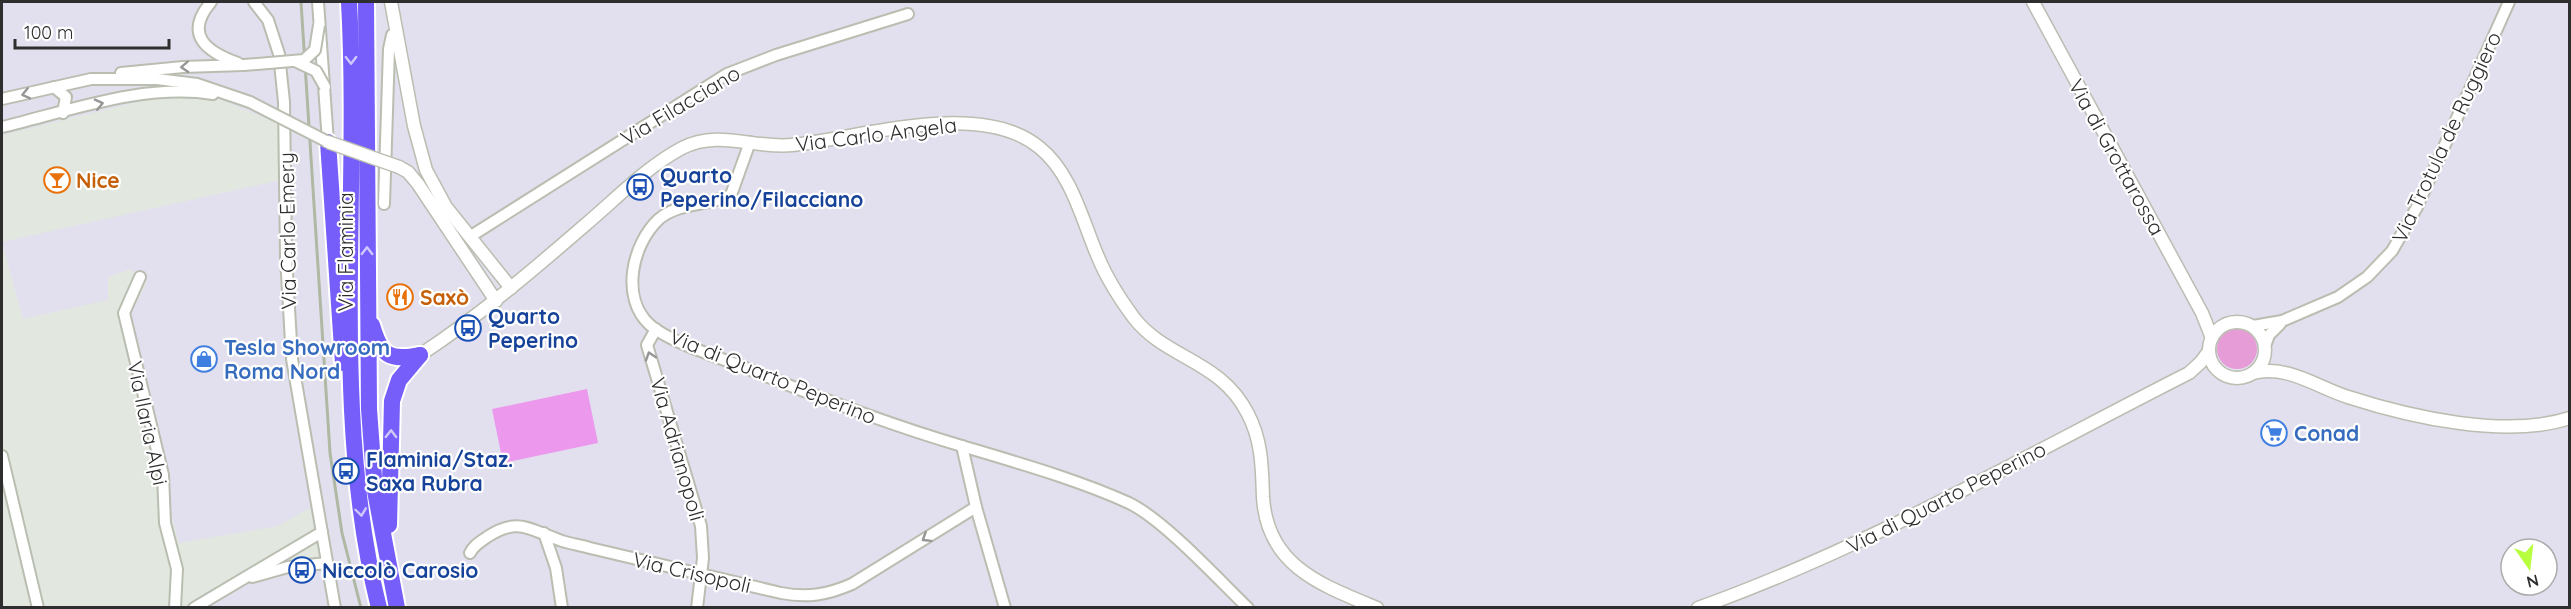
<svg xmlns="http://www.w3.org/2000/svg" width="2571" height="609" font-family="Quicksand,sans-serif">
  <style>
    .industrial { fill: #e2e8e0 }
    .green { fill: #e69cd6 }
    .pitch { fill: #ec98ed }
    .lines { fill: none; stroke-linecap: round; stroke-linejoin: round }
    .minor-casing { stroke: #b9beb0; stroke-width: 14 }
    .tertiary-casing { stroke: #b9beb0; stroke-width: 15 }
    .trunk-casing { stroke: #fff; stroke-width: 20 }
    .minor { stroke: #fff; stroke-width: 10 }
    .tertiary { stroke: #fff; stroke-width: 12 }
    .trunk { stroke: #765efa; stroke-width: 16 }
    .rail { stroke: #afb8a2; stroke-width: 3 }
    .minor-bridge-casing { stroke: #b9beb0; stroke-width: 14; stroke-linecap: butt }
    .tertiary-bridge-casing { stroke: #b9beb0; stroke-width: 15; stroke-linecap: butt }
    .minor-bridge { stroke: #fff; stroke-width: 10 }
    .tertiary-bridge { stroke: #fff; stroke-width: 12 }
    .oneway { stroke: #cfc7fd }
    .oneway2 { stroke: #969696 }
    .labels { text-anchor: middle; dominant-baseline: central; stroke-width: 4.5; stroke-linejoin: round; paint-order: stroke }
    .street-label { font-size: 21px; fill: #2e2e2e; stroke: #fff }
    .transit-label { font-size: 21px; font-weight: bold; fill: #164399; stroke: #fff; text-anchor: start }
    .food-label { font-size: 21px; font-weight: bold; fill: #c56008; stroke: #fff; text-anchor: start }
    .shop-label { font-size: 21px; font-weight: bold; fill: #366cbe; stroke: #fff; text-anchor: start }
  </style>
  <rect width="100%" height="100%" fill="#e2e0ef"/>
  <polygon class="industrial" points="158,97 219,99 279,124 281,180 2,242 23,319 108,300 108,277 130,269 147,283 129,316 167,477 170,509 179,543 278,526 310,508 320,560 229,583 184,607 2,607 2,135"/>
  <circle class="green" cx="2237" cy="349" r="20"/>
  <polygon class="pitch" points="587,389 598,443 503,463 492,409"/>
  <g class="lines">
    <g class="minor-casing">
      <g id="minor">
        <path d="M 211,2 C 183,35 207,52 238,63"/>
        <polyline points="254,2 268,20 279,54 284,102 286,257 292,359 335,608"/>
        <polyline points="318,2 328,142"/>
        <polyline points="121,73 183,67 244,65"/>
        <polyline points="54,87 66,97 63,113"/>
        <polyline points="2,99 91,79 157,79 197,84 250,102"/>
        <path d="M 2,127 C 69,111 144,83 213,94"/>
        <path d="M 750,142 L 731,195 C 709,206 679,202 659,219 C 632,244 620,298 650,325 C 668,341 717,357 741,366 C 814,396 887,424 962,446 C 1018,463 1076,479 1129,503 C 1164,520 1218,579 1248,608"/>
        <polyline points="384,204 389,49 392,35 397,33"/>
        <polyline points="471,236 727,74 776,55 908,14"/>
        <polyline points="140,277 124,313 163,475 165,523 177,569 175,608"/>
        <polyline points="2253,326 2282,321 2338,297 2367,277 2392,251 2417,207 2509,2"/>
        <polyline points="656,329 647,345 701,526 703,558 697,608"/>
        <polyline points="2265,346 2269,335 2280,324"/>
        <polyline points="962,446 976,507 1005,608"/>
        <polyline points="2,456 38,608"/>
        <polyline points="544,533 556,568 562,608"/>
        <path d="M 470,553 C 473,546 480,542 487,537 C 519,516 530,530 562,541 C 571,544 580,545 590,548 L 781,593 C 807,598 827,595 852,584 L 976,507"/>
        <polyline points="252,577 288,567 327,563"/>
        <polyline points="194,608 322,532"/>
      </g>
    </g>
    <g class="tertiary-casing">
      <g id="tertiary">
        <polyline points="391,2 414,126 426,170 446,207 511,288"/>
        <polyline points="2033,2 2202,313 2212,338"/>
        <polyline points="399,167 408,172 418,184 496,301"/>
        <circle cx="2237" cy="350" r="28"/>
        <path d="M 420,355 C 479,316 532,271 585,225 C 617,198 645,168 682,148 C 719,129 754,149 792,145 C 861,138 981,98 1040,148 C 1072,174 1082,220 1098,257 C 1107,279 1120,299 1134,318 C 1166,359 1221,360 1248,414 C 1262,441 1262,467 1263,497 C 1267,566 1321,585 1377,608"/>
        <path d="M 2253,373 C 2286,364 2317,387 2348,397 C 2410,417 2506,439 2570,418"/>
        <path d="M 1698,608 C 1869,547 2027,455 2189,373 L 2201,362 L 2209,351"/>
      </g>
    </g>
    <g class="trunk-casing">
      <g id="trunk">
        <path d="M 349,2 C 360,201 330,412 379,608"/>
        <polyline points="366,2 369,409 375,491 397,608"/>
        <polyline points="328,142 343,363"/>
        <path d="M 372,325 C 381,356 389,361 420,355"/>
        <polyline points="389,525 392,401 399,380 420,355"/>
      </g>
    </g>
    <use href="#minor" class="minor"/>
    <use href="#tertiary" class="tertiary"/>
    <use href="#trunk" class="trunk"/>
    <polyline class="rail" points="301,2 330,453 342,533 361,608"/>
    <g class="minor-bridge-casing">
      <g id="minor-bridge">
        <polyline points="297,62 316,71 325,87"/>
        <polyline points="244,65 304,60 315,50 319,25"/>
        <polyline points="250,102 328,142"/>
      </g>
    </g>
    <g class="tertiary-bridge-casing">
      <polyline id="tertiary-bridge" points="328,142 399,167"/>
    </g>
    <use href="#minor-bridge" class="minor-bridge"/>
    <use href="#tertiary-bridge" class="tertiary-bridge"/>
  </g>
  <defs><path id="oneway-chevron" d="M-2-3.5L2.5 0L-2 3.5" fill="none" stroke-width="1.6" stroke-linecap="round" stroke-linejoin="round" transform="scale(1.5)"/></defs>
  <g class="oneway">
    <use href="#oneway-chevron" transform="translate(351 60) rotate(89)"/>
    <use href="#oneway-chevron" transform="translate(367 251) rotate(-90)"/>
    <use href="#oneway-chevron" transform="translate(391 434) rotate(-89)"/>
    <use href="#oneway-chevron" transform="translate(361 512) rotate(82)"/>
  </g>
  <g class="oneway2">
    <use href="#oneway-chevron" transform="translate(185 67) rotate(177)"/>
    <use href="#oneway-chevron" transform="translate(26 94) rotate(167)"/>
    <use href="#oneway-chevron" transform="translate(99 104) rotate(-13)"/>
    <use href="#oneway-chevron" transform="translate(650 356) rotate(-108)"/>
    <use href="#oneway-chevron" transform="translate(926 538) rotate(148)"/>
  </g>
  <defs>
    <g id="bar-ring" transform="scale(1.35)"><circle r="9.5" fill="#fff" stroke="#e8710a" stroke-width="1.5"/><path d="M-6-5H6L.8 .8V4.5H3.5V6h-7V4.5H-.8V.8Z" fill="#e8710a"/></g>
    <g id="bus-ring" transform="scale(1.35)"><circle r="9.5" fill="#fff" stroke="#1a4fb4" stroke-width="1.5"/><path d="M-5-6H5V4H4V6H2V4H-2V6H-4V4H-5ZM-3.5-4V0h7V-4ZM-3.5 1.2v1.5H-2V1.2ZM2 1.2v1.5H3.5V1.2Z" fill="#1a4fb4"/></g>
    <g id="restaurant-ring" transform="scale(1.35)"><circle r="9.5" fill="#fff" stroke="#e8710a" stroke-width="1.5"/><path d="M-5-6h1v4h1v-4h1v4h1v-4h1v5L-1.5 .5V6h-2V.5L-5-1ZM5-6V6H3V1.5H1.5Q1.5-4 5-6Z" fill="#e8710a"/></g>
    <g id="shop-ring" transform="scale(1.35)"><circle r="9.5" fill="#fff" stroke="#3f7fe0" stroke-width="1.5"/><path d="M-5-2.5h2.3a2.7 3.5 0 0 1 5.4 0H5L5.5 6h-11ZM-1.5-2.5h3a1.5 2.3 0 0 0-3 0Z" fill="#3f7fe0"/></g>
    <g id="supermarket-ring" transform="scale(1.35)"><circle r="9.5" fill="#fff" stroke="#3f7fe0" stroke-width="1.5"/><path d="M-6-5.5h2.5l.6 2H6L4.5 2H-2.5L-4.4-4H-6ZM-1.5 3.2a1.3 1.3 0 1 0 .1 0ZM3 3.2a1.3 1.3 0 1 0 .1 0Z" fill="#3f7fe0"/></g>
  </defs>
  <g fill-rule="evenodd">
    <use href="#bar-ring" x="57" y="180"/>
    <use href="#bus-ring" x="640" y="187"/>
    <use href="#restaurant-ring" x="400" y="297"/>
    <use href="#bus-ring" x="468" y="328"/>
    <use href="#shop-ring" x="204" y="359"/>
    <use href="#supermarket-ring" x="2274" y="433"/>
    <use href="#bus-ring" x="346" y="471"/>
    <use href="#bus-ring" x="302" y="570"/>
  </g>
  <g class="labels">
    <g class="street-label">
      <text transform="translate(680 105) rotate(-31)">Via Filacciano</text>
      <text transform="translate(876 134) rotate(-7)">Via Carlo Angela</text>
      <text transform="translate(2446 137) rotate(-65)">Via Trotula de Ruggiero</text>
      <text transform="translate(2117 157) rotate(61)">Via di Grottarossa</text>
      <text transform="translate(287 231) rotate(-91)">Via Carlo Emery</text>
      <text transform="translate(345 252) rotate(-90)">Via Flaminia</text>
      <text transform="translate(773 376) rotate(22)">Via di Quarto Peperino</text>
      <text transform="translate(148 423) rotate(78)">Via Ilaria Alpi</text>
      <text transform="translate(678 449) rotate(74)">Via Adrianopoli</text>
      <text transform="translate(1946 497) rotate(-27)">Via di Quarto Peperino</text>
      <text transform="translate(692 572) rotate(13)">Via Crisopoli</text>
    </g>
    <g class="transit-label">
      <text x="660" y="175">Quarto<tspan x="660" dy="24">Peperino/Filacciano</tspan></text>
      <text x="488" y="316">Quarto<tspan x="488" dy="24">Peperino</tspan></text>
      <text x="366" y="459">Flaminia/Staz.<tspan x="366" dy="24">Saxa Rubra</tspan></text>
      <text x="322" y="570">Niccolò Carosio</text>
    </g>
    <g class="food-label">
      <text x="76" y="180">Nice</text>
      <text x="420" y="297">Saxò</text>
    </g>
    <g class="shop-label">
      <text x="224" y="347">Tesla Showroom<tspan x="224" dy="24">Roma Nord</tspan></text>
      <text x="2294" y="433">Conad</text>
    </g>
  </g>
  <rect width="2571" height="609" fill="none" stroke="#2e2e2e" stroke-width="6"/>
  <g transform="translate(2529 567) rotate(166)"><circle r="28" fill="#ffffff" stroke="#ababab" stroke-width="1.5"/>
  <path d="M0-4.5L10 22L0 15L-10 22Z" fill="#b6fe3e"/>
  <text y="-9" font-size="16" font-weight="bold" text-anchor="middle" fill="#2e2e2e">N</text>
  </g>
  <path d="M15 39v9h154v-9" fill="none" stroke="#2e2e2e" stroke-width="3"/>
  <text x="24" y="39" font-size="18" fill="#2e2e2e" stroke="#ffffff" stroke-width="4.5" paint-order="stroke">100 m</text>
</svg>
